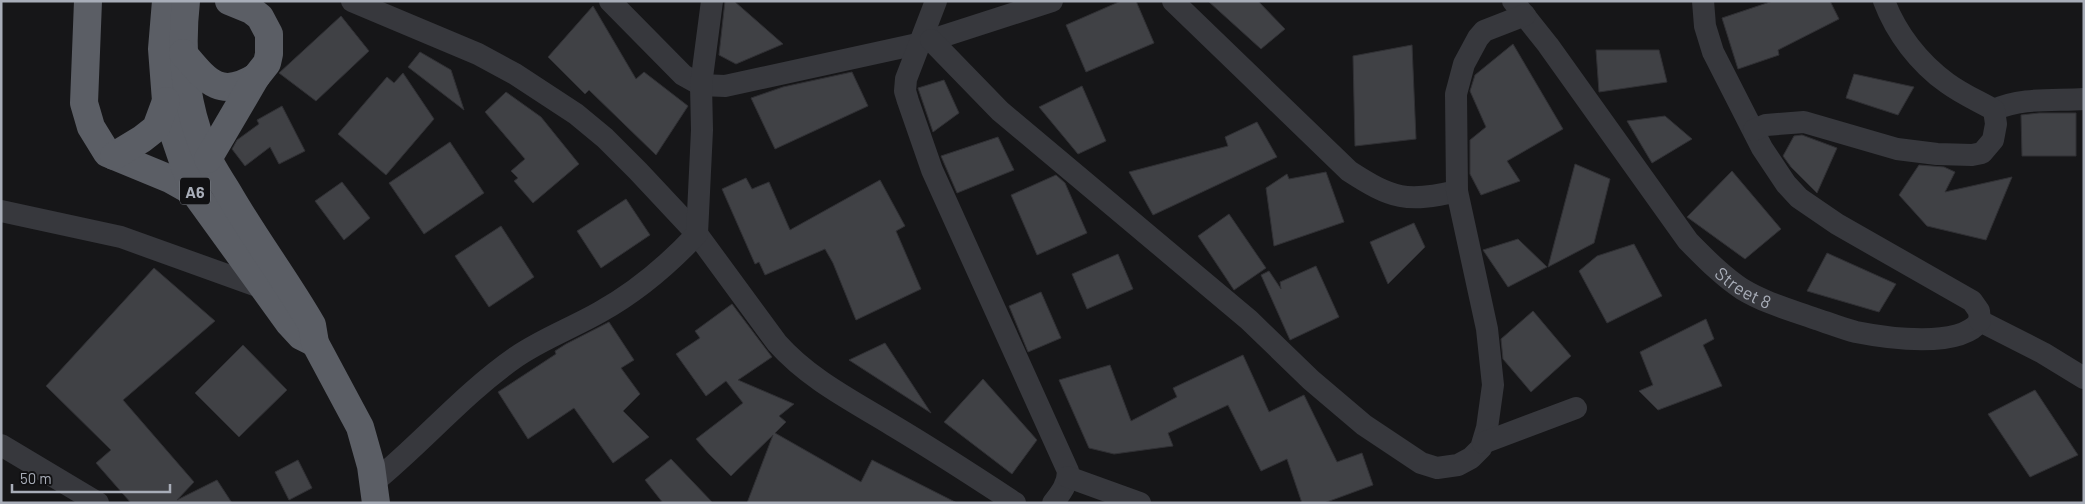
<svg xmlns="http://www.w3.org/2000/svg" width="2085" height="504" font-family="Barlow,sans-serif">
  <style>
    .building { fill: #404145; stroke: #303034 }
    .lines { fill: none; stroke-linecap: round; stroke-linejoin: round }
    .minor { stroke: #37383d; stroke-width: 22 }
    .trunk { stroke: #5b5e65; stroke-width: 28 }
    .labels { text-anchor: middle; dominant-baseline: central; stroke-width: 5; stroke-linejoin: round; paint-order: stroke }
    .shield { fill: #111113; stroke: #7b7e86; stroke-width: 1 }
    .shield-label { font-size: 16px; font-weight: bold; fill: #a8adb8 }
    .street-label { font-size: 18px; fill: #a8adb8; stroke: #111113 }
  </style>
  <rect width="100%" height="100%" fill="#161618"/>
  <g class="building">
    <polygon points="725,1 734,1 783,44 736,64 719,55"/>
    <polygon points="1121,1 1136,1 1154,43 1086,72 1066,25"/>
    <polygon points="1208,1 1258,1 1285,29 1261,49"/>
    <polygon points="1773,1 1830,1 1839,19 1778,50 1779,55 1738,69 1722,18"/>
    <polygon points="593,6 636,79 644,72 688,106 656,155 589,90 585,94 548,57"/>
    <polygon points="341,16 369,51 316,101 279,73"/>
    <polygon points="1513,44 1563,129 1507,161 1520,181 1481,195 1470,174 1470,140 1486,127 1470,91 1475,75"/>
    <polygon points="1412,45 1416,139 1355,146 1353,56"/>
    <polygon points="1596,50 1659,50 1667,82 1599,92"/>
    <polygon points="420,52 451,70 464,110 408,67"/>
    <polygon points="852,72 868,106 775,149 751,98 783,87"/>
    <polygon points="403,73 434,119 386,175 338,134 387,77 394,83"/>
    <polygon points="1854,74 1914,87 1898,115 1846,98"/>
    <polygon points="944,80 959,113 933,132 918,88"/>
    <polygon points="1082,86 1106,141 1078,154 1039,107"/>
    <polygon points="506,92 541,117 579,164 533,203 514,181 518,178 511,171 525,159 485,112"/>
    <polygon points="282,106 305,151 279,164 270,147 245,166 232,149 237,140 259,124 257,120"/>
    <polygon points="2039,113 2076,113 2076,156 2022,156 2021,115"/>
    <polygon points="1665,116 1692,139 1652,163 1627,121"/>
    <polygon points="1257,122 1277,157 1153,215 1129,172 1228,146 1225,137"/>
    <polygon points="1802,135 1837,148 1817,193 1791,167 1783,156 1794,136"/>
    <polygon points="998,137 1014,170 957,193 941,156"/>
    <polygon points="450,142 484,193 424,234 389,183"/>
    <polygon points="1575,164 1610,179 1594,243 1548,267"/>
    <polygon points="1919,165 1944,167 1955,172 1945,192 2012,177 1986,240 1927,226 1899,195"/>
    <polygon points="1732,171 1781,229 1745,259 1687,217"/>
    <polygon points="1326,172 1344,222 1274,246 1266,188 1287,174 1289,179"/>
    <polygon points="1056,175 1065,183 1087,233 1037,255 1011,195"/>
    <polygon points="746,178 752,189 769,182 790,230 880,180 905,226 896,231 921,289 856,320 833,263 825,249 765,275 759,262 755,264 722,189"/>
    <polygon points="342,182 370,218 344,240 315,201"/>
    <polygon points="626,199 650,235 601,268 577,231"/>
    <polygon points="1229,214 1266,268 1234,290 1198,236"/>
    <polygon points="1414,223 1425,247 1388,284 1370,242"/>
    <polygon points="501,226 534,277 489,307 455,256"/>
    <polygon points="1518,239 1547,267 1508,287 1483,250"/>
    <polygon points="1634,244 1662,296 1607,323 1579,271 1597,256"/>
    <polygon points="1827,253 1896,284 1879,312 1807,291"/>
    <polygon points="1118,254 1133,289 1087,309 1072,274"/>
    <polygon points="1316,266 1339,317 1290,340 1261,275 1269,271 1281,289 1280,282"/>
    <polygon points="154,268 215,321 123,400 194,482 177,500 217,480 232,503 131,503 96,463 111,450 46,386"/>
    <polygon points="1041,292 1061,338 1028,352 1009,306"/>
    <polygon points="732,304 772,357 738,380 794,404 779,416 786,422 775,433 861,482 872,460 957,503 747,503 773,435 731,476 708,453 696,439 743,403 726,381 706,396 676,354 700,338 695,331"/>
    <polygon points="1533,311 1571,356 1531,392 1503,359 1501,339"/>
    <polygon points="1706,319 1714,339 1703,345 1722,386 1658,410 1639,391 1653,385 1640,352"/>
    <polygon points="609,322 634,360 621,368 640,394 623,411 649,437 613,463 574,408 528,439 498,392 556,354 555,351 566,344"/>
    <polygon points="885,343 931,413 849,360"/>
    <polygon points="243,345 287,390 239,437 195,393"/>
    <polygon points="1243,355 1269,412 1304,395 1337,462 1362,453 1373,485 1324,503 1302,503 1287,459 1261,471 1228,405 1168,433 1173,446 1114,454 1089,448 1059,380 1110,365 1131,421 1177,397 1173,388"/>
    <polygon points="983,379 1037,440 1012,474 944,422"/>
    <polygon points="2035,390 2078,455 2030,477 1988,414"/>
    <polygon points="671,459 713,503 663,503 645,480"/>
    <polygon points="298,460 312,488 289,500 275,472"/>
  </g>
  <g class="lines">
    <g class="minor">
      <path d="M 352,1 L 478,54 L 515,74 L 576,114 L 605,138 L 638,171 L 697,234 L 777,343 C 809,379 851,400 892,425 C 934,450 974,476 1015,503"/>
      <polyline points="610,1 683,75 701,85 725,86 922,43 1052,1"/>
      <path d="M 936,1 L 906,79 L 905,91 L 908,101 L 932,170 L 1068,471 C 1068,484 1061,493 1053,503"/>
      <path d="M 1173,1 L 1349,171 C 1392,199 1407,203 1457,191"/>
      <path id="s1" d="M 1513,1 L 1548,45 L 1688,241 C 1705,258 1722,276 1742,289 C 1765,303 1791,310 1816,319 C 1829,323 1843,329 1856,332 C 1886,338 1960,349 1980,321 L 2043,353 L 2084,378"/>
      <polyline points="1703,1 1705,26 1713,52 1762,148 1786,184 1799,198 1837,224 1972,301 1979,311 1980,321"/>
      <polyline points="931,40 1000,111 1249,320 1311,380 1364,425 1421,463 1437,468 1458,465 1471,458 1481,448 1487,428 1493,385 1487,329 1457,191 1456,94 1464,64 1478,38 1484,31 1525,15"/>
      <path d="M 1994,110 C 2021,97 2055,101 2084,99"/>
      <path d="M 1754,130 L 1766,125 L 1804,122 L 1897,149 L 1937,154 L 1972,155 L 1982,153 L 1993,140 L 1996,124 L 1994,110 C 1978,101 1962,94 1947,83 C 1919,63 1896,33 1884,1"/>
      <polyline points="1,211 121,237 263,288"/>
      <polyline points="1483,443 1576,408"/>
      <polyline points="1,445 98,503"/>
      <polyline points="1068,477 1140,503"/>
      <path d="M 374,482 C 423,442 464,393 516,357 C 542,339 572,328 600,312 C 636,292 669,264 697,234 L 702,130 L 701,85 L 712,1"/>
    </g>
    <g class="trunk">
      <polyline points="88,1 84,103 91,127 107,153 170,179 195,193"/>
      <polyline points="166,1 162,49 166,101 169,120 185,167 195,193 289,323 301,336 315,343"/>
      <path d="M 186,1 C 180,55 185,108 208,158 C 213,170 222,182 229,194 C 255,239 286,280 312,325 L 315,343 L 360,427 L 371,466 L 376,503"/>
      <path d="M 183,53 C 206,80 219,100 256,77"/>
      <polyline points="114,156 142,139 156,128 166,101"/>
      <polyline points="208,159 256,77 267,63 269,54 269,34 260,17 251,10 229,1"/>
    </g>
  </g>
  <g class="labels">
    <rect class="shield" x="180" y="177.5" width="30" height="27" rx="4"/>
    <g class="shield-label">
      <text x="195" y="191">A6</text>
    </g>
    <g class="street-label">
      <text stroke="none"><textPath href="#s1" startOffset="370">Street 8</textPath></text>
    </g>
  </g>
  <rect width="2085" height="504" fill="none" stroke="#a8adb8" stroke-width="5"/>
  <path d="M12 484v8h158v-8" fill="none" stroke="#a8adb8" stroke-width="2.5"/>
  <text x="20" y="484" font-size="15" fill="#a8adb8" stroke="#111113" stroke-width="4" paint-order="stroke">50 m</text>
</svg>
